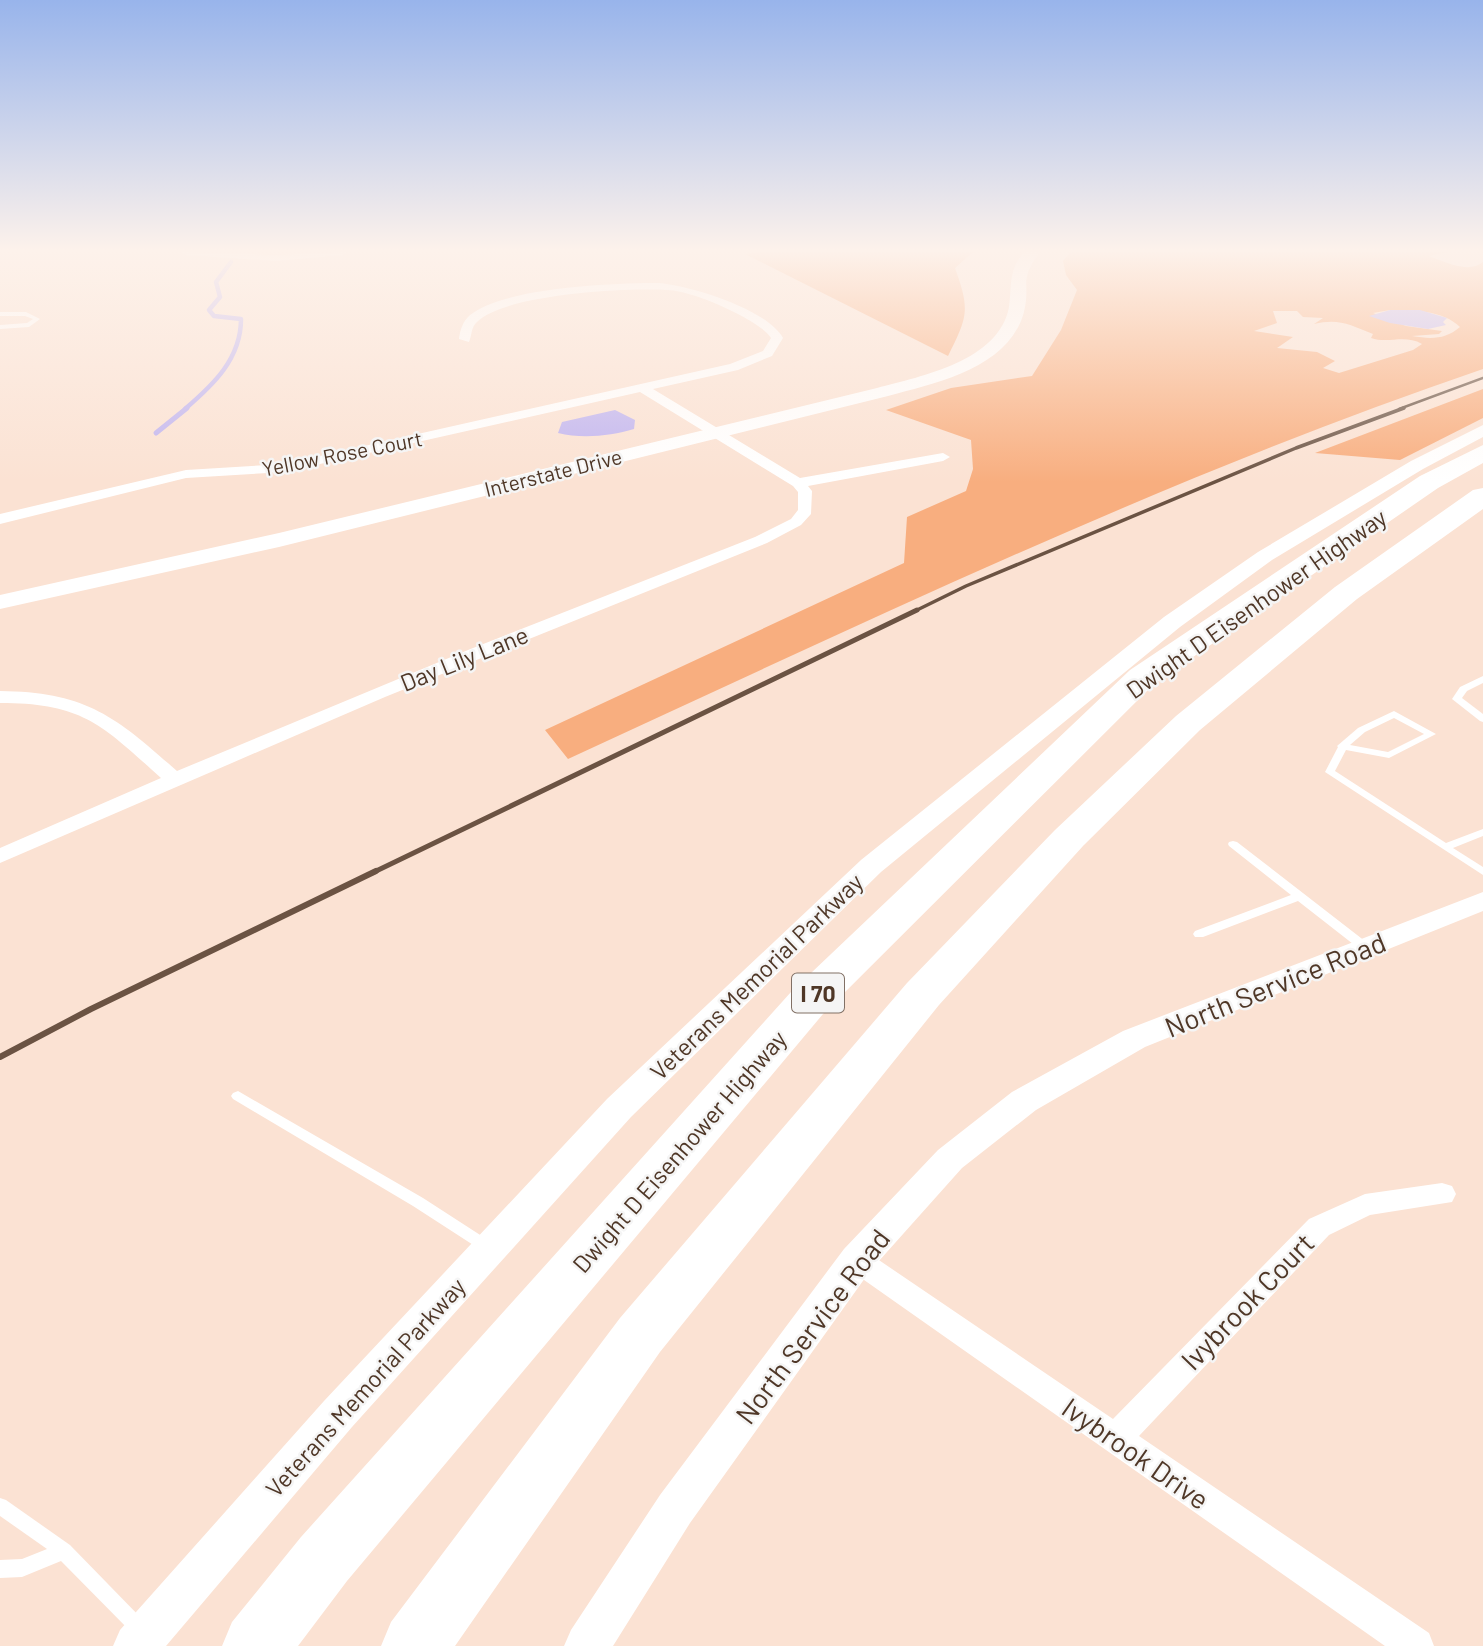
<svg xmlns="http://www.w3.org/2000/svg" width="1483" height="1646" font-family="Barlow,sans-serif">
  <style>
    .green { fill: #f8ae7f; fill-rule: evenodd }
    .water { fill: #c0b4f0 }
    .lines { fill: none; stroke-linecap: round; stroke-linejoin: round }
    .stream-far1 { stroke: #c0b4f0; stroke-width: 4.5 }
    .stream { stroke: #c0b4f0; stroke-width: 5 }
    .service { fill: #fff; fill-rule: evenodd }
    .minor { fill: #fff; fill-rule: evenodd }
    .tertiary { fill: #fff; fill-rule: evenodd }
    .secondary { fill: #fff; fill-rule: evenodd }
    .motorway { fill: #fff; fill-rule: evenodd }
    .rail-far3 { stroke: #6b5343; stroke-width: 2.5 }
    .rail-far2 { stroke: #6b5343; stroke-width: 3.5 }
    .rail-far1 { stroke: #6b5343; stroke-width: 5 }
    .rail { stroke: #6b5343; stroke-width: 6 }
    .labels { text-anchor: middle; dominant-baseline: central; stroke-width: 5; stroke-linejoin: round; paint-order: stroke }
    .far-street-label { font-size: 21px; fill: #4f3727; stroke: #f5f5f5 }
    .shield { fill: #f5f5f5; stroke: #817065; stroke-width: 2 }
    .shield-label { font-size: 23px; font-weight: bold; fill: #4f3727 }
    .street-label { font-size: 24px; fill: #4f3727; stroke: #f5f5f5 }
    .near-street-label { font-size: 28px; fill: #4f3727; stroke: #f5f5f5 }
  </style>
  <rect width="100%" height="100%" fill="#fbe2d3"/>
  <g class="green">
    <path d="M 761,252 L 973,252 L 955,268 C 970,310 968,316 948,356 L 745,254 Z"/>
    <path d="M 1071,252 L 1448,252 L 1429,256 C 1445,262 1469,274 1483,262 L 1483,369 C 1169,476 868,621 568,759 L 545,730 L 904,563 L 907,517 L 966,491 L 973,469 L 971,440 L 886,410 L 951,388 L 1032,376 L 1061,330 L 1077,290 L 1066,275 L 1063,261 ZM 1390,310 C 1412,310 1443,310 1460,327 C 1445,340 1430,339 1412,336 L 1439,334 L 1442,331 L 1406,326 L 1373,313 ZM 1273,311 L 1297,311 L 1303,317 L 1323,318 L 1314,324 C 1339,318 1350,325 1373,334 L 1371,338 C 1388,344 1405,334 1422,344 L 1413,350 L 1339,373 L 1323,368 L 1335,361 L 1317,352 L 1277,348 L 1293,337 L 1254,331 L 1277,323 Z"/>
    <polygon points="1483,389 1483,418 1400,460 1315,453"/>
  </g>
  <g class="water">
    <polygon points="1390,310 1420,310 1447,318 1443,322 1446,325 1428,329 1390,323 1369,316"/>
    <path d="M 615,410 L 635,420 L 634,429 C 611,436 582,439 558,433 L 562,422 Z"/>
  </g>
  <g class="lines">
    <path class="stream-far1" d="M 185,409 C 213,385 241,359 241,319 L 214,316 L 209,310 L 220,297 L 216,282 L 231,262"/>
    <polyline class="stream" points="156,433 187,408"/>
    <g class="service">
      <polygon points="0,312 26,312 40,319 29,327 0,329 0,325 27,323 33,319 25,316 0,316"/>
      <polygon points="1483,676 1483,683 1467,691 1462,698 1483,714 1483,722 1480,721 1452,699 1460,687"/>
      <path d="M 1394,711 L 1436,734 L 1389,758 L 1346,750 L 1335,771 L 1446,843 L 1483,829 L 1483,836 L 1453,848 L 1483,867 L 1483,875 L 1325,772 L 1338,747 L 1337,746 L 1358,728 ZM 1394,718 L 1424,734 L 1388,752 L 1350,745 L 1365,732 Z"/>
      <polygon points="1233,841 1237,842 1370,945 1372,948 1370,951 1362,951 1298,901 1203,937 1195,937 1193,934 1195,931 1291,895 1229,846 1228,844 1229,842"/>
      <polygon points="238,1091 423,1198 491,1242 493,1246 491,1250 486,1252 481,1250 413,1206 233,1099 231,1096 233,1093"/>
      <polygon points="0,1498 6,1500 70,1545 145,1622 148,1628 145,1634 139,1637 133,1634 61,1561 22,1577 0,1578 0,1560 22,1559 47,1549 0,1516"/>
    </g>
    <g class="minor">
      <polygon points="181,252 276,255 347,252 342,255 276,261 186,255"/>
      <path d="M 659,283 C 691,286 767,309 783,338 L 772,356 L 738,370 L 653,389 L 800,478 L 943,453 L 950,457 L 943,461 L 808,486 L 812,491 L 811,514 L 801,525 L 767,543 L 385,697 L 0,863 L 0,848 L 161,778 C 102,725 83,703 0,703 L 0,691 C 86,692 115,716 177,771 L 468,650 L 755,537 L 791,519 L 798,510 L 798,492 L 793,486 L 640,392 L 311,466 L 268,473 L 186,478 L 0,524 L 0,514 L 186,470 L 268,465 L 311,458 L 730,364 L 763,351 L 771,338 C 760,320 698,294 676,291 C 637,286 503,294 477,322 C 471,327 472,335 469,342 L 459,339 C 460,330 463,321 470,315 C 506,287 613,283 659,283 Z"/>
      <polygon points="1442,1183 1452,1186 1456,1194 1452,1202 1370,1215 1329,1235 1139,1436 1429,1633 1434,1646 1385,1646 847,1268 842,1260 847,1252 857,1248 867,1252 1113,1419 1309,1219 1365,1194"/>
    </g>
    <g class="tertiary">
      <polygon points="1483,425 1483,437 1423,469 1272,560 1180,627 881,872 631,1117 352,1427 166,1646 113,1646 120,1630 324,1401 607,1099 861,860 1164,617 1258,552 1411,461"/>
      <polygon points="1483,892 1483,911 1145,1047 1036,1110 962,1168 870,1271 690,1523 613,1646 564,1646 571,1630 660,1495 844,1249 938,1150 1012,1092 1123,1031"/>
    </g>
    <path class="secondary" d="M 1025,252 L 1040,252 C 1018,281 1031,283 1024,312 C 1009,368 937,383 888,396 L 279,547 L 0,609 L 0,595 L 279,533 L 877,388 C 922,376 999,361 1009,307 C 1012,286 1008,268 1025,252 Z"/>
    <g class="motorway">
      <polygon points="1483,445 1483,463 1438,488 1154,684 823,1014 347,1581 298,1646 222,1646 232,1622 301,1537 791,992 1130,670 1420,476"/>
      <polygon points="1483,488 1483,509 1357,599 1200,730 1083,846 939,1005 660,1352 455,1646 381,1646 391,1622 620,1318 907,983 1055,830 1176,716 1335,587 1473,490"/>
    </g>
    <polyline class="rail-far3" points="1399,409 1483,378"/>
    <polyline class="rail-far2" points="913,612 966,586 1296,448 1404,408"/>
    <polyline class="rail-far1" points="372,873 917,610"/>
    <polyline class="rail" points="0,1057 91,1009 376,871"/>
  </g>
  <linearGradient id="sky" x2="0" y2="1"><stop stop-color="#98b4eb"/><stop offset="0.52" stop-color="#fdf2eb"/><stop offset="1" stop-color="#fdf2eb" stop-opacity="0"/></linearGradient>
  <rect width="1483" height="482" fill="url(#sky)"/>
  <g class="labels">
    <g class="far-street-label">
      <text transform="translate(342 453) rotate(-11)">Yellow Rose Court</text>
      <text transform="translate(553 472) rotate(-14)">Interstate Drive</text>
    </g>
    <rect class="shield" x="792" y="973.5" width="52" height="39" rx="5"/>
    <g class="shield-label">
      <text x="818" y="993">I 70</text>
    </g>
    <g class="street-label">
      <text transform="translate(1256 603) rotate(-35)">Dwight D Eisenhower Highway</text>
      <text transform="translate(464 658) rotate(-22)">Day Lily Lane</text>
      <text transform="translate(756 976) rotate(-44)">Veterans Memorial Parkway</text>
      <text transform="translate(679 1151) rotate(-49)">Dwight D Eisenhower Highway</text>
      <text transform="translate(365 1387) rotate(-48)">Veterans Memorial Parkway</text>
    </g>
    <g class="near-street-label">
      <text transform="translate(1275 984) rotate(-22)">North Service Road</text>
      <text transform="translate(1247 1301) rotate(-46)">Ivybrook Court</text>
      <text transform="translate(812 1326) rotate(-53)">North Service Road</text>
      <text transform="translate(1136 1453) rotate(35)">Ivybrook Drive</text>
    </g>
  </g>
</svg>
